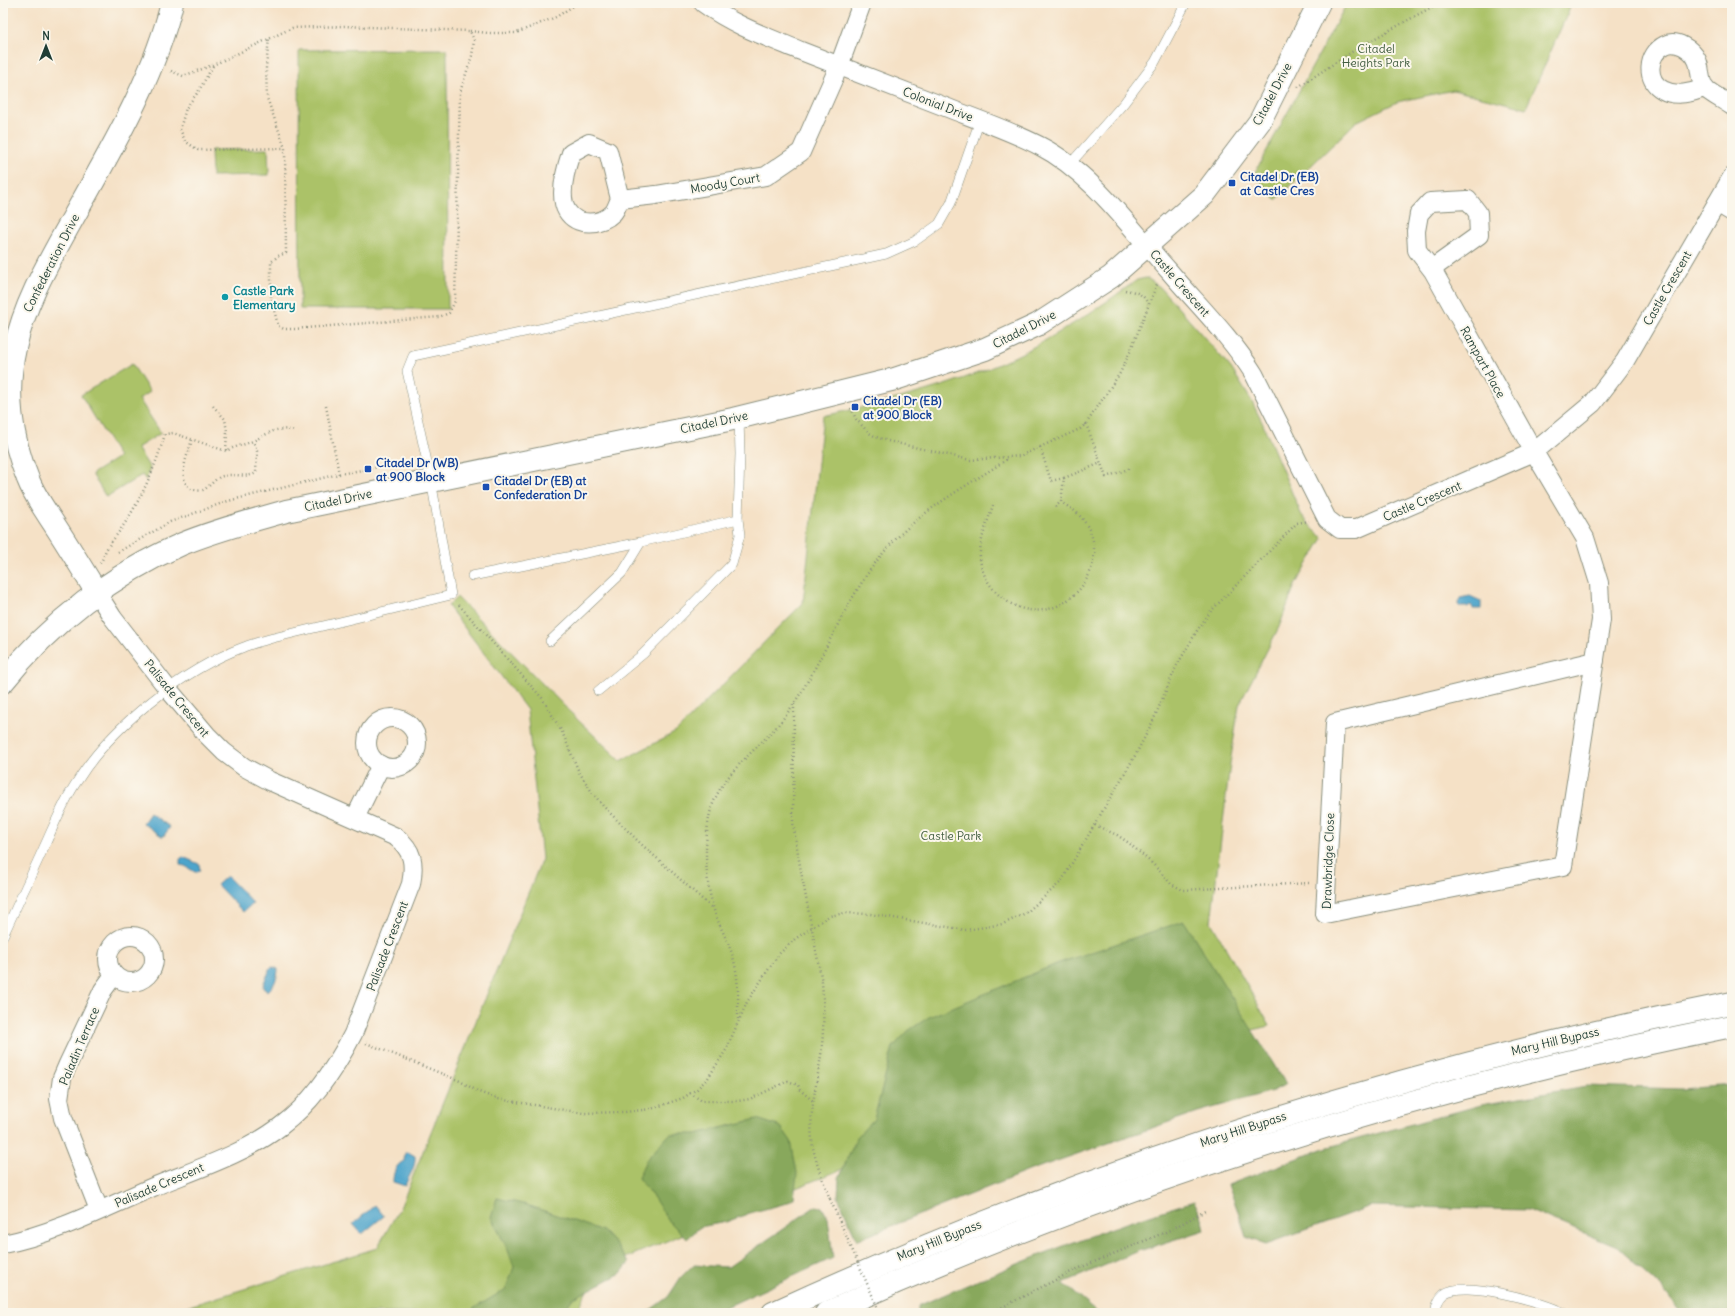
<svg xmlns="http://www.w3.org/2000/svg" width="1735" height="1316" font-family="Delius,sans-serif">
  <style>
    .green { fill: #abc267; stroke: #65804e }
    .forest { fill: #88a85c; stroke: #547248 }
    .water { fill: #4ea4cb; stroke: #367080 }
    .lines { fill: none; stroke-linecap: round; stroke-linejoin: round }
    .lane-casing { stroke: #8a8f7d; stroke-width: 10 }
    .street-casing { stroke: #8a8f7d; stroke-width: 20 }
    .secondary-casing { stroke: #8a8f7d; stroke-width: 24 }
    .highway-casing { stroke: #8a8f7d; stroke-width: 24 }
    .path { stroke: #8a8f7d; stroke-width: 2.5; stroke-dasharray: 1 3; stroke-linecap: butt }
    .lane { stroke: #fff; stroke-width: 9 }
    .street { stroke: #fff; stroke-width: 18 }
    .secondary { stroke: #fff; stroke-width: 22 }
    .highway { stroke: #fff; stroke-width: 22 }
    .path-bridge { stroke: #8a8f7d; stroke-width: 2.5; stroke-dasharray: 1 3; stroke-linecap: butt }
    .transit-dot { fill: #1a4fb4; stroke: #fbf7ec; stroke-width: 1.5 }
    .culture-dot { fill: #0f9aa8; stroke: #fbf7ec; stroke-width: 1.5 }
    .labels { text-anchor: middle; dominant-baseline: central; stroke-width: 4; stroke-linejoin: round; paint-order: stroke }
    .park-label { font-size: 12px; fill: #425e41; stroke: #fbf7ec }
    .street-label { font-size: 12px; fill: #1f3d34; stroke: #fbf7ec }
    .transit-label { font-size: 12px; font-weight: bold; fill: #164399; stroke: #fbf7ec; text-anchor: start }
    .culture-label { font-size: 12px; font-weight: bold; fill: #0d838f; stroke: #fbf7ec; text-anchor: start }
  </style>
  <rect width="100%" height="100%" fill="#fbf7ec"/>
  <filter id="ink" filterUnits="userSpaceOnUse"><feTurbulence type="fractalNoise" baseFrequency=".025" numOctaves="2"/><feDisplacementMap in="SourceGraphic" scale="8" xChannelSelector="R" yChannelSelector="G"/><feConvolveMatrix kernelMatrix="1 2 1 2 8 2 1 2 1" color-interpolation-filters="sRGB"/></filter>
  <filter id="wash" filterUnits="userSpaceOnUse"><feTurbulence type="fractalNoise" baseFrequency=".012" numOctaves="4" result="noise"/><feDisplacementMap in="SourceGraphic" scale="16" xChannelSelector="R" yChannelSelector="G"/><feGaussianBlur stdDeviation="0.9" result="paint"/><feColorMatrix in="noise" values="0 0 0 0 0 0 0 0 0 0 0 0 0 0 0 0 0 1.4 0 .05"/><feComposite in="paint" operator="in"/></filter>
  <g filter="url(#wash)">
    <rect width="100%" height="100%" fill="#f5e1c6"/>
    <g class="green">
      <polygon points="1347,3 1572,3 1526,108 1453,90 1397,102 1356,122 1276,200 1254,174"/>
      <polygon points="447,49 448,309 300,309 299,50"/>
      <polygon points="268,149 269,175 212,176 211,150"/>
      <path d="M 1146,278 L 1150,280 L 1160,287 L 1231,368 L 1251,400 L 1262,422 L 1301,514 L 1312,528 L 1323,538 L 1295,585 L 1279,627 L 1239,705 L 1230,764 L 1211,922 L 1270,1026 L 1091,1067 L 596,1270 L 577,1313 L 172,1313 L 189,1306 L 377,1248 L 400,1208 L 542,859 L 527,710 L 448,606 L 457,597 L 579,721 L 621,761 L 676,732 L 803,603 L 823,416 C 878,404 931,392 983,371 C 1039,348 1089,315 1137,280 Z"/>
      <polygon points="132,364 150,392 139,399 161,433 137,448 150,468 146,480 142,475 106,497 92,474 119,457 81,395"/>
    </g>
    <g class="forest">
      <polygon points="1184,921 1286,1084 1273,1091 1198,1112 1031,1170 857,1240 838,1197 839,1178 857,1137 874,1119 893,1047 908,1031 929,1017 1059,963"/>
      <polygon points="1732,1085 1732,1313 1681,1313 1662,1288 1617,1247 1528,1210 1371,1206 1266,1244 1246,1237 1239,1214 1228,1185 1325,1148 1481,1105 1586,1086 1682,1089"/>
      <polygon points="757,1119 781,1127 791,1141 797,1173 794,1198 787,1203 750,1213 726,1222 700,1227 687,1239 668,1220 654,1198 638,1178 646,1160 670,1134 696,1134"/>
      <polygon points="497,1198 527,1205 603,1231 616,1245 629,1263 621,1273 572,1299 563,1313 470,1313 473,1309 506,1289 514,1267 508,1250 491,1217"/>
      <path d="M 1194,1201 L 1203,1220 L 1205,1230 L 1139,1251 L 1063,1283 L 1098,1313 L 918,1313 L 918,1306 C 1008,1267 1100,1229 1194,1201 Z"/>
      <polygon points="816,1206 822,1207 828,1218 833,1258 713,1313 646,1313 668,1297 681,1277 693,1265 728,1267"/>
    </g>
    <g class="water">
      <polygon points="1470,596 1481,601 1481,609 1473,609 1472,606 1470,605 1468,607 1460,607 1458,605 1460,598"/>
      <polygon points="150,813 170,827 163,837 143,823"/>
      <polygon points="183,857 199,864 200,869 198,872 195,872 185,866 180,865 180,859"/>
      <polygon points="227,876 253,903 243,912 217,885"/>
      <path d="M 273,967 L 278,969 C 278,976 274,988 267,991 L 263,988 C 263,980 269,976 269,969 Z"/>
      <path d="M 408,1152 L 415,1156 C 416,1168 409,1175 405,1186 L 393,1182 C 393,1174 395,1165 404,1161 L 405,1153 Z"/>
      <polygon points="375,1205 384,1216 362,1234 353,1224"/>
    </g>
  </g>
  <g filter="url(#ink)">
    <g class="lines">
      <g class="lane-casing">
        <g id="lane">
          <polyline points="1070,164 1124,103 1155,62 1186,3"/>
          <polyline points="472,576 641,542 738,519 740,454 739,418"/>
          <polyline points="550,641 622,573 641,542"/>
          <polyline points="598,691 643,654 732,564 740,535 738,519"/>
          <path d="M 3,936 C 17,905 31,875 45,845 C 55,823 64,800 78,780 C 112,726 184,669 244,647 C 253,643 263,641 273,638 L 451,595 L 431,480 L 407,371 L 413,356 L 886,254 L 915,241 L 939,224 L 951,203 L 980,120"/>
          <path d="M 1435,1313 C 1436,1306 1438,1299 1444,1294 C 1463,1279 1544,1302 1564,1313"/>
        </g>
      </g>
      <g class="street-casing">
        <g id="street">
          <path d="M 703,3 C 733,25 767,37 801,51 C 850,70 899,89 948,108 C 979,120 1011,131 1040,146 C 1091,172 1131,229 1169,271 C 1198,305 1230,336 1254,374 L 1327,519 L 1340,529 L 1356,529 L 1534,452 L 1593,403 L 1625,361 L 1732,177"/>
          <path d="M 1705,87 C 1693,93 1675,97 1663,90 C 1645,81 1647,54 1665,45 C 1676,39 1692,49 1697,60 C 1701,68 1699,79 1704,87 C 1709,93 1725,101 1732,106"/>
          <path d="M 620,199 C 618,203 616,210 613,213 C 601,225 577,227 567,211 C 558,196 566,168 571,153 L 589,143 L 608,151 L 620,199 L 656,195 L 766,176 L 801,152 L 839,66 L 862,3"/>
          <polyline points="1717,203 1732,212"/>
          <polyline points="1433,271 1417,250 1416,231 1419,214 1430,202 1468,200 1478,213 1479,235 1433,268 1433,271 1534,452 1585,538 1599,583 1601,620 1563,866 1325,914 1335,723 1595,661"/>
          <circle cx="392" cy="743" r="25"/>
          <polyline points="355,818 381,765"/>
          <circle cx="131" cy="959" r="23"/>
          <polyline points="99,1210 63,1118 59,1099 62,1078 68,1064 103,990 114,975"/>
          <path d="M 3,1244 C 52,1235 107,1207 153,1187 C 194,1170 245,1154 281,1126 C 313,1102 335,1069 353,1034 L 411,884 C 415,863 413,850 396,837 L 270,781 L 244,767 L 224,752 L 207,735 L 168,689 L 113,618 L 97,593"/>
        </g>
      </g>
      <g class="secondary-casing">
        <g id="secondary">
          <path d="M 97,593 C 83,570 69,547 54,524 C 45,510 34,495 28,479 C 11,438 5,392 15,348 C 24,305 47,265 68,227 C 107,156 153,82 172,3"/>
          <path d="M 3,682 C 50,623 113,574 182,544 C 216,530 251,521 286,511 L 733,419 L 895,379 L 985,349 L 1037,325 L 1111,277 L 1204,195 L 1260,121 L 1319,3"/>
        </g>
      </g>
      <g class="highway-casing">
        <g id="highway">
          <path d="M 773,1313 C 1079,1172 1401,1068 1732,1003"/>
          <path d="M 826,1313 C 1116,1182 1420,1088 1732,1026"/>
        </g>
      </g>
      <g class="path">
        <polyline points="470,31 488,33 516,33 556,17 578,3"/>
        <polyline points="213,66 198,92 186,108 180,129 185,141 198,150 285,148"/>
        <polyline points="171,71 183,76 213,65 292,28 344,26 470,31 474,40 472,56 460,92 455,301 449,313 439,317 294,329 284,329 278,326 271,297 271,262 278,256 286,253 285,148 267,98 266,68 269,38"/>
        <polyline points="1298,87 1361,46 1439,3"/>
        <path d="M 1125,290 C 1136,292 1143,293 1148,304"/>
        <polyline points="213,406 225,419 227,432 226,451"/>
        <polyline points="326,406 339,474"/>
        <polyline points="851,408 856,419 869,433 876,437 888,441 970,460 1020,456 1080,429 1086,424 1120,373 1130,352 1157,284"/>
        <polyline points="1086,424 1106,477 1131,468"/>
        <path d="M 192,440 C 188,454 176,479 191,489 C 194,490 199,491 203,490 C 209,487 214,480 220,477 C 232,472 246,479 256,473 L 257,451 L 253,441"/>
        <polyline points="1040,447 1051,481 1064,478"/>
        <path d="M 993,505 C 988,522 979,540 980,558 C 981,572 989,586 999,595 C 1054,645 1129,562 1076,512 C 1071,508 1065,505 1061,502"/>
        <polyline points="1055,507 1061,502 1064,478 1101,463"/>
        <polyline points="118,552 170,522 228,501 339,474 414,461"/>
        <path d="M 100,563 C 104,558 104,552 108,547 C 112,541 117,535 121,529 C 141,500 155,468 165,434 L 173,433 L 226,451 C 236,446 244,445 253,441 C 270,433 275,426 295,431"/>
        <polyline points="459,605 542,698 562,732 579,772 592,792 603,806 639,842 713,909"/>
        <path d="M 794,704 L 793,823 L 800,866 L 822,982 C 824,1006 824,1030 821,1055 C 817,1084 809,1111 812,1140 C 814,1160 823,1180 830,1199"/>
        <polyline points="1095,825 1117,835 1129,843 1154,865 1171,884 1183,890 1309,883"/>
        <path d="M 738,1019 C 738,1000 739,980 734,961 C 730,943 719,927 714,910 C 706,883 704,852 708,824 C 714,774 759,752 786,715 C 820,668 839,613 873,566 C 910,515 958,492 1009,458"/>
        <polyline points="366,1043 460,1081 479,1092 498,1099 583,1113 625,1112 651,1109 683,1098 697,1089 708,1078 726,1050 747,1002 770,967 780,953 795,939 829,916 845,913 870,914 966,930 1003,924 1026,913 1061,882 1136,754 1153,721 1176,667 1198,629 1211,611 1297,523 1309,521"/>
        <polyline points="690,1093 702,1101 738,1101 750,1099 788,1081 798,1085 800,1090 813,1101"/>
        <polyline points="991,1313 1075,1270 1168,1231 1207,1210"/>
      </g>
      <use href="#lane" class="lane"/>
      <use href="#street" class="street"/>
      <use href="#secondary" class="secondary"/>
      <use href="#highway" class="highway"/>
      <polyline class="path-bridge" points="830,1199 880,1313"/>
    </g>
  </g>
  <g class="transit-dot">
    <rect x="1228" y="179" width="8" height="8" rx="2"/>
    <rect x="851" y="403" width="8" height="8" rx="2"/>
    <rect x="364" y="465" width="8" height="8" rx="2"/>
    <rect x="482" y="483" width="8" height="8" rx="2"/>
  </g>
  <circle class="culture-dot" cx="225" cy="297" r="4"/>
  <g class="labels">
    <g class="park-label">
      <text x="1376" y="48">Citadel<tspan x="1376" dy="14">Heights Park</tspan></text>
      <text x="951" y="835">Castle Park</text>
    </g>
    <g class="street-label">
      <text transform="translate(1272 94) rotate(-62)">Citadel Drive</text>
      <text transform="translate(938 104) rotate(21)">Colonial Drive</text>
      <text transform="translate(725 183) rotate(-10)">Moody Court</text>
      <text transform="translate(51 263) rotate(-63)">Confederation Drive</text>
      <text transform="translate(1180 283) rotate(49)">Castle Crescent</text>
      <text transform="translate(1667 288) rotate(-60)">Castle Crescent</text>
      <text transform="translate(1024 329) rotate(-27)">Citadel Drive</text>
      <text transform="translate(1483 362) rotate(61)">Rampart Place</text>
      <text transform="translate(714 422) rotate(-12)">Citadel Drive</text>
      <text transform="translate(338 500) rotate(-12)">Citadel Drive</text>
      <text transform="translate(1422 501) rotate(-23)">Castle Crescent</text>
      <text transform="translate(177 698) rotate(51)">Palisade Crescent</text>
      <text transform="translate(1328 861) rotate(-88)">Drawbridge Close</text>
      <text transform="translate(387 946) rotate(-69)">Palisade Crescent</text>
      <text transform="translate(1555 1041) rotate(-13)">Mary Hill Bypass</text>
      <text transform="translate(79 1046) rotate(-67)">Paladin Terrace</text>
      <text transform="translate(1243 1129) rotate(-18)">Mary Hill Bypass</text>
      <text transform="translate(159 1185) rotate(-23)">Palisade Crescent</text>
      <text transform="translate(939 1240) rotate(-22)">Mary Hill Bypass</text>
    </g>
    <g class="transit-label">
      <text x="1240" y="176">Citadel Dr (EB)<tspan x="1240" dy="14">at Castle Cres</tspan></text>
      <text x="863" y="400">Citadel Dr (EB)<tspan x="863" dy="14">at 900 Block</tspan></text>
      <text x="376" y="462">Citadel Dr (WB)<tspan x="376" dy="14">at 900 Block</tspan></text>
      <text x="494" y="480">Citadel Dr (EB) at<tspan x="494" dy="14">Confederation Dr</tspan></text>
    </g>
    <g class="culture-label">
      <text x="233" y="290">Castle Park<tspan x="233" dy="14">Elementary</tspan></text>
    </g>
  </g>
  <rect width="1735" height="1316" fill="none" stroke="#fbf7ec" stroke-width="16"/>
  <g transform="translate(46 46)" stroke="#fbf7ec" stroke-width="3" paint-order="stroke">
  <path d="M0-3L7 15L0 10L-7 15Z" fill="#1f3d34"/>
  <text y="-6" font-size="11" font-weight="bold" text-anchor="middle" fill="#1f3d34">N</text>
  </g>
</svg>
